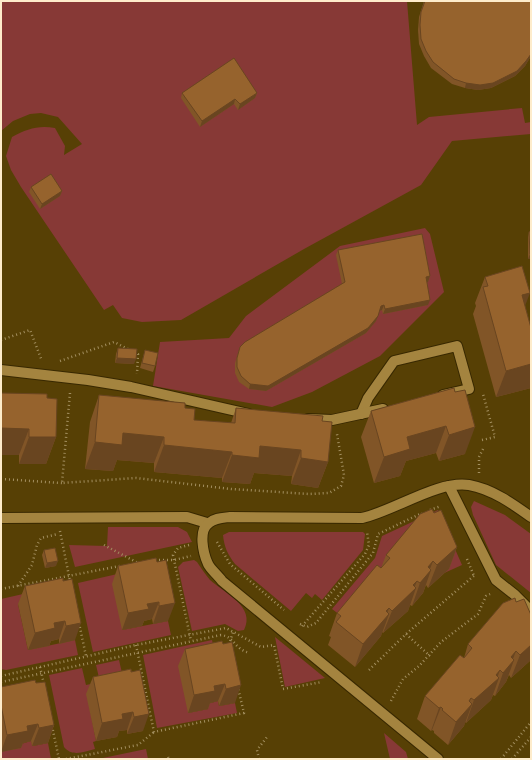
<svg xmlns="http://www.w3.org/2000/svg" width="532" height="760" font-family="Quicksand,sans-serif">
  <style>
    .green { fill: #873936 }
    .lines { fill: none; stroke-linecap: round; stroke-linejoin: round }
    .minor-casing { stroke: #382801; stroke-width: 12 }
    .path { stroke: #a38f60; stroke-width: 2.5; stroke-dasharray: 1 3; stroke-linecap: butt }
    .minor { stroke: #a4843f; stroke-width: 10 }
    .wall { fill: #815527 }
    .shaded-wall { fill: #694520 }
    .building { fill: #96632d; stroke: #694520 }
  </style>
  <rect width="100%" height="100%" fill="#574005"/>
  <g class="green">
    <path d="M 1,1 L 407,1 L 417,125 L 429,117 L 522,108 L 525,123 L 531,122 L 531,134 L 452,141 L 421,185 L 304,249 L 181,320 L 142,322 L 122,318 L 113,305 L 104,310 L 21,187 L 11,170 L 6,156 L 12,137 C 27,129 38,125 55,128 L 65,146 L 64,155 L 82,144 L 58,117 L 41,113 L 30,114 L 13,121 L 1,131 Z"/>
    <polygon points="425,228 430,234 444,292 380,356 312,392 272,407 153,386 160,342 229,338 246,316 340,246"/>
    <polygon points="474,501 505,515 531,534 531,593 496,565 473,515 471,507"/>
    <polygon points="438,510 462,565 344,618 332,609 375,558 382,536"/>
    <polygon points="108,527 178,527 187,532 192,542 75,567 69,545 107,546"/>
    <path d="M 229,532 L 363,532 L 365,534 L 363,550 L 322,600 L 315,594 L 312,598 L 306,593 L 291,611 L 235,564 C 228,555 224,547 223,535 Z"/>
    <path d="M 194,560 L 197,562 C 201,568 205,574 210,580 C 225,593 256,607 244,630 L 238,631 L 225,624 L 192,631 L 178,567 L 183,562 Z"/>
    <polygon points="148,567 122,630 168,621 171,635 93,652 78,583"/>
    <polygon points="54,587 18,604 28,650 75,640 78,655 6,670 1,669 1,599"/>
    <polygon points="275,637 325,678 285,687"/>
    <polygon points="212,640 216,658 188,713 208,709 207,704 218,701 219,706 235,703 237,713 157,728 143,655"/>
    <path d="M 119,660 L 125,686 L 87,694 L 96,741 L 93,742 L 95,749 C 84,752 72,757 64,747 L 49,675 L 82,668 L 86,685 L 100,682 L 96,665 Z"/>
    <polygon points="384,733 406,752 408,759 390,759"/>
    <polygon points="31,741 33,746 48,743 51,759 1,759 1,752 21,744"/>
    <polygon points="146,749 148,759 98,759"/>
  </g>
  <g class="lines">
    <g class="minor-casing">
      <g id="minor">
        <polyline points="1,370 88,380 131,387 249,414"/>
        <polyline points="361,414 368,398 394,361 457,346 469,389 443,395"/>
        <polyline points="308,419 332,420 383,409"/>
        <polyline points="449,486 496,580 515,595 531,611"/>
        <polyline points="1,518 187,517 207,523"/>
        <path d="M 438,759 L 222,581 C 218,575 211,570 208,564 C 203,553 198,530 209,523 C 215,518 222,518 230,517 L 362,518 C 394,511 438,480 469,485 C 492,489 513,504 531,517"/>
      </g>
    </g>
    <g class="path">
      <polyline points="1,340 30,330 42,361"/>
      <polyline points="60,361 114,342 138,354 137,374"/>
      <polyline points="70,393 62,483 136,478 231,489 309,494 329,493 341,486 344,475 337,434"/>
      <polyline points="482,440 495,437 483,394"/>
      <polyline points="479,473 479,457 484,447"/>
      <polyline points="1,479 62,483"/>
      <polyline points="430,510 441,506"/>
      <polyline points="60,531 70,581"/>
      <polyline points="217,542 230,564 284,610"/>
      <polyline points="104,545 138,563"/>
      <polyline points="189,545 178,548 173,555 191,641"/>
      <polyline points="467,559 474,576"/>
      <polyline points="155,560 174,560 191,556"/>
      <polyline points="18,586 32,565 37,545 41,538 58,534"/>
      <polyline points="1,589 120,566"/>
      <polyline points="79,623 86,656"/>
      <polyline points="300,624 307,627 316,623 373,553 378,534 422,513"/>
      <polyline points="302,626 365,554 369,545 367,532"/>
      <polyline points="406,634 430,656"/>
      <polyline points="136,645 154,732 244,713 238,688"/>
      <polyline points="229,645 233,632"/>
      <polyline points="40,667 44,684"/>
      <polyline points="369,670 406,634 476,574"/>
      <polyline points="1,676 136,645 226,628 261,647 274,645 283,689 322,682"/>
      <path d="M 1,682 L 221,635 C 236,637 233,649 250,653"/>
      <polyline points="391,701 403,679 419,666 441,642 478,614 486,596 490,594"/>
      <polyline points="52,726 59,759"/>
      <polyline points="168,757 169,759"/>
      <polyline points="66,759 138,745 154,732"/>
      <polyline points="259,759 257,750 267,737"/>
      <polyline points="501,759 531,722"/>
      <polyline points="512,759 531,737"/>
    </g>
    <use href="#minor" class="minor"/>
  </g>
  <g class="wall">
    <polygon points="424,1 531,1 531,56 525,66 515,76 491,88 478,90 465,88 452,84 431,68 424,56 419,44 418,30 419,17"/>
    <polygon points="182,93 257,93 255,98 238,110 234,104 200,127 181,98"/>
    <polygon points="31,187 62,191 60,196 40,209 29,192"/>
    <polygon points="531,231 531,259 528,259 528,237 529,232"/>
    <polygon points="338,250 430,276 428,282 427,282 428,305 383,314 382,310 379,311 376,321 366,333 266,391 249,389 239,382 235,373 235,363 240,347 342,284 336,255"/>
    <polygon points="485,277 525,306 531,328 531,388 496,397 473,314 476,306 475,303"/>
    <polygon points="118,348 134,364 115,363 116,354"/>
    <polygon points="145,350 155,366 153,372 140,368"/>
    <polygon points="454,388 465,454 439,461 436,453 406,461 400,476 374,483 361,437 371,411"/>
    <polygon points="99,395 185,408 194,420 231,423 236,408 322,421 328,462 318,488 291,484 292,476 254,473 250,484 222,482 222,478 154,472 154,463 117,460 113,471 85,469 90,422"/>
    <polygon points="47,398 56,437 46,464 19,464 19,455 1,455"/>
    <polygon points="434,513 457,547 449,569 428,588 426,585 423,593 412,606 410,605 408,611 383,633 382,632 381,636 355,667 328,645 331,637 329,636 337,613 381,568 386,555"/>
    <polygon points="44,550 56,566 45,568 42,555"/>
    <polygon points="156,558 168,621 153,624 152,619 144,621 142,626 122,630 112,584 118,566"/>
    <polygon points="63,578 75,640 59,644 59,639 51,641 49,646 28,650 18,604 25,586"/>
    <polygon points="516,602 531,615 531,660 511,678 509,675 506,682 495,696 493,695 491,700 466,723 465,722 464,726 448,745 434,733 434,731 432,730 431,731 417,719 425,696 464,658 468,644"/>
    <polygon points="222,641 235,703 219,706 218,701 210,703 208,709 188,713 178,666 185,649"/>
    <polygon points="131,669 143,731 127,734 127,730 119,731 117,737 96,741 86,694 93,677"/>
    <polygon points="36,683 54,725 48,743 32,746 31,741 23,743 21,748 1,752 1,687"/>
  </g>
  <g class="shaded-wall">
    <polygon points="531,54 531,56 525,66 515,76 491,88 478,90 465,88 466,83"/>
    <polygon points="257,93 255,98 238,110 240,104"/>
    <polygon points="235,99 234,104 200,127 202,121"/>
    <polygon points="62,191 60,196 40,209 42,204"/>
    <polygon points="530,254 531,254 531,259 528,259"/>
    <polygon points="430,276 428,282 424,282 426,277"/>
    <polygon points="530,293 520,319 522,295"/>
    <polygon points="430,300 428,305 383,314 385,309"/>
    <polygon points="384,305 382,310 379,311 381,306"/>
    <polygon points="378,316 376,321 366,333 266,391 249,389 250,384"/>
    <polygon points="117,358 136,359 134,364 115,363"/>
    <polygon points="531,364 531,388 496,397 506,371"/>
    <polygon points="446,426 436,453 406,461 400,476 374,483 384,457 407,437"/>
    <polygon points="475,427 465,454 439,461 449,435"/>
    <polygon points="1,428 29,429 19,455 1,455"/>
    <polygon points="123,433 164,437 154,463 117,460 113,471 85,469 95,442"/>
    <polygon points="29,437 56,437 46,464 19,464"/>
    <polygon points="164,445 232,452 222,478 154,472"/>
    <polygon points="260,446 301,450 292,476 254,473 250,484 222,482 232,455"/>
    <polygon points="301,458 328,462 318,488 291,484"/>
    <polygon points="457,547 449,569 428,588 437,565"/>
    <polygon points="58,561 56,566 45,568 47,563"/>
    <polygon points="433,561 428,574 431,570 423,593 412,606 420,583 428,567"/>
    <polygon points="417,581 413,591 416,588 408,611 383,633 392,611"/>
    <polygon points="159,602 152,619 144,621 142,626 122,630 128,613 147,604"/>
    <polygon points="175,603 168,621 153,624 159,606"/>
    <polygon points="389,608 385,619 389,614 381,636 355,667 363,644"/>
    <polygon points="65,621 59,639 51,641 49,646 28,650 35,633 54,623"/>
    <polygon points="81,623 75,640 59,644 66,626"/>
    <polygon points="531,645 531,660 511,678 520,655"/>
    <polygon points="516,651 511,664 514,660 506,682 495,696 503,673 511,657"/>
    <polygon points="500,670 496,681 499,678 491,700 466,723 474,700"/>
    <polygon points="225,684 218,701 210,703 208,709 188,713 194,695 214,686"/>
    <polygon points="241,685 235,703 219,706 226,689"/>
    <polygon points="471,698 467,710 472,704 464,726 448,745 456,722 469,701"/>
    <polygon points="441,707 432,730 431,731 439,708"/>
    <polygon points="133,712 127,730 119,731 117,737 96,741 102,723 122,714"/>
    <polygon points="149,714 143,731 127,734 134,717"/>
    <polygon points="38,724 31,741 23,743 21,748 1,752 7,735 27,726"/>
    <polygon points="54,725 48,743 32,746 39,728"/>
  </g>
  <g class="building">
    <polygon points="425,1 531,1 531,54 526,61 517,71 493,83 480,85 466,83 454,79 433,62 426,51 421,39 420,25 421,12"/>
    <polygon points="234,58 257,93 240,104 235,99 202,121 182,93"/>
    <polygon points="51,174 62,191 42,204 31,187"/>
    <polygon points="531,231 531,254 530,254 529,232"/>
    <polygon points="422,234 430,276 426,277 430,300 385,309 384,305 381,306 378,316 368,328 268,386 250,384 241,376 237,367 237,358 240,347 245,342 345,282 338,250"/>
    <polygon points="522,266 530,293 522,295 531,328 531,364 506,371 483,287 488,286 485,277"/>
    <polygon points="118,348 137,349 136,359 117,358"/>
    <polygon points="145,350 158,353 155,366 142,363"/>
    <polygon points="454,388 455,392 465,390 475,427 449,435 446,426 407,437 410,449 384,457 371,411"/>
    <polygon points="1,393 47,394 47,398 57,399 56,437 29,437 29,429 1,428"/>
    <polygon points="99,395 185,403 185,408 195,409 194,420 235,423 236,408 323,416 322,421 332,422 328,462 301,458 301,450 260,446 259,458 232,455 232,452 164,445 164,437 123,433 122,445 95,442"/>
    <polygon points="432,509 434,513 441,510 457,547 437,565 433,561 428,567 431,570 420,583 417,581 413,585 416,588 392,611 389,608 386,611 389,614 363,644 336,622 341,616 337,613 377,565 381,568 390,558 386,555 420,514"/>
    <polygon points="55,548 58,561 47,563 44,550"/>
    <polygon points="156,558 157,562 166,560 175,603 159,606 159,602 147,604 149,609 128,613 118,566"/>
    <polygon points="63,578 63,581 72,579 81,623 66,626 65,621 54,623 55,628 35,633 25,586"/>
    <polygon points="515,598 516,602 524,599 531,615 531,645 520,655 516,651 511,657 514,660 503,673 500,670 496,675 499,678 474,700 471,698 469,701 472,704 456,722 442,710 443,709 441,707 439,708 425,696 460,655 464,658 472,648 468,644 503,603"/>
    <polygon points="222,641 223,644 232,642 241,685 226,689 225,684 214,686 215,691 194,695 185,649"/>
    <polygon points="131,669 131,672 140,670 149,714 134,717 133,712 122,714 123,719 102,723 93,677"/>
    <polygon points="35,680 36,683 45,682 54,725 39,728 38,724 27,726 28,731 7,735 1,705 1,687"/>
  </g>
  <rect width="532" height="760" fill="none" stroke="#feeccb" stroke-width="4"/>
</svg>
